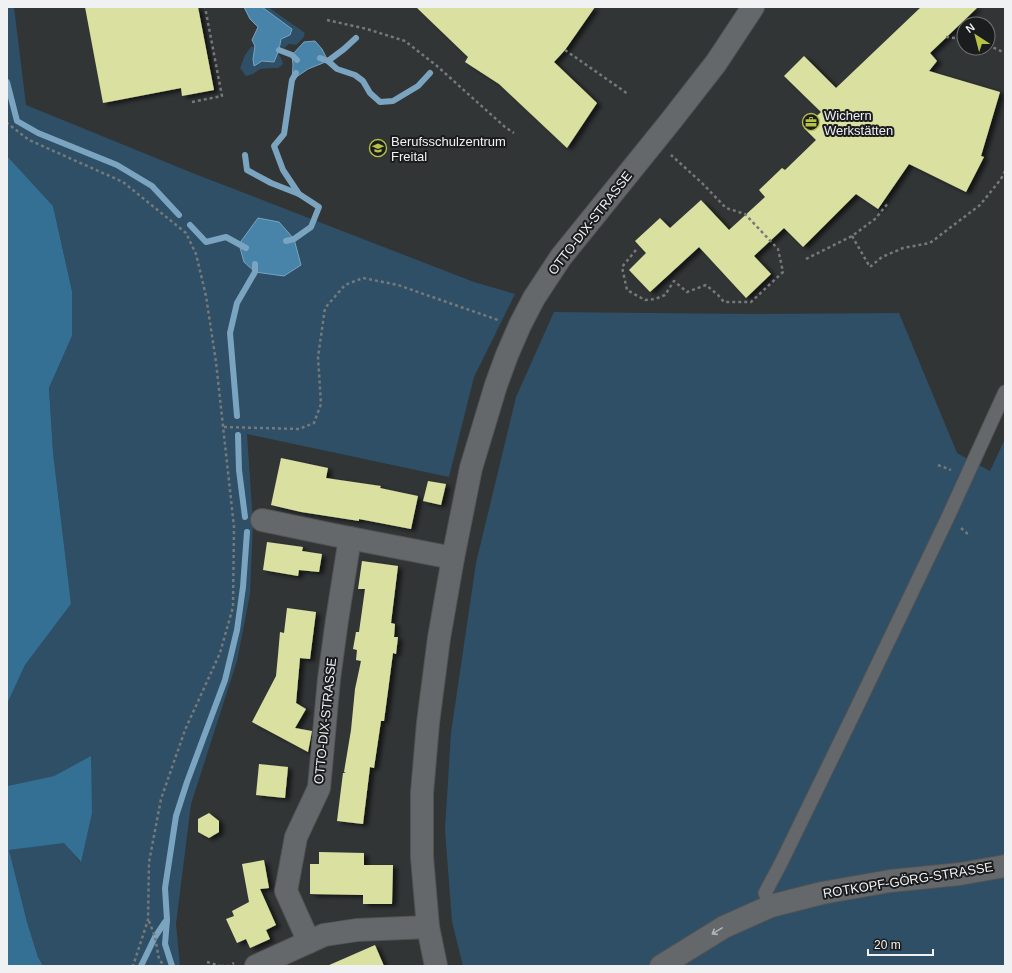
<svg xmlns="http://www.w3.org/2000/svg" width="1012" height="973" font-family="Helvetica,sans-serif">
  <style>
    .green { fill: #2e4f65 }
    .forest { fill: #346f94 }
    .water { fill: #4883a9; stroke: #7aa4bf }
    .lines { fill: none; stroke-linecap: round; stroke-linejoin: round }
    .stream { stroke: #7aa4bf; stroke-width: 6 }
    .building { fill: #dae1a0; filter: url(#shadow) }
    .service-casing { stroke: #525355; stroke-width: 15 }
    .minor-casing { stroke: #525355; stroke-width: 24 }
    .path { stroke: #76797a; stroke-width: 2.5; stroke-dasharray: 3 3; stroke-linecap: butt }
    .service { stroke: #65686a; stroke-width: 13 }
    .minor { stroke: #65686a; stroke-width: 22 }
    .oneway { stroke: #b1b3b5 }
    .labels { text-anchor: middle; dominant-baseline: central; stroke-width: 4; stroke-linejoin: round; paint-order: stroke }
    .poi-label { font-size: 13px; fill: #f0f1f2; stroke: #1b1c1d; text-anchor: start }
    .street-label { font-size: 13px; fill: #f0f1f2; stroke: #1b1c1d }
  </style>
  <defs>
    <filter id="shadow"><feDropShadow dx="4.5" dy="2.5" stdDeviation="2" flood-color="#0009"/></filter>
  </defs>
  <rect width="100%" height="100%" fill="#323536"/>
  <g class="green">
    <polygon points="7,7 14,7 26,105 195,174 474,282 515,294 474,377 449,477 247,434 253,523 250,594 237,661 191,804 176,924 180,966 43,966 38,957 27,922 9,850 64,842 80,862 91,757 54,776 7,786 7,704 25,665 71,604 53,452 49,388 72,336 72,291 53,206 7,156"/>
    <polygon points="262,7 268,7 305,33 303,38 296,45 289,44 284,48 280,46 281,39 290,35 292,29"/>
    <polygon points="255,46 253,59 261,61 274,62 278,53 281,58 283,64 278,68 270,68 260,69 253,74 246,76 240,68 245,55 251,47"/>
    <polygon points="554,312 749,314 899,313 957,453 990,471 1005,439 1005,966 463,966 452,922 445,830 451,733 476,563 516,397"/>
  </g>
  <g class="forest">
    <polygon points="7,156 53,206 72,291 72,336 49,388 53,452 71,604 25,665 7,704"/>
    <polygon points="91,756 92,813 81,862 64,843 9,850 27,922 38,957 43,966 7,966 7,786 54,776"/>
  </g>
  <g class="water">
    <polygon points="244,7 262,7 292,29 290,35 281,39 279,50 274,62 262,61 254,66 253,59 255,46 252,40 258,27 250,19"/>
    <polygon points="315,41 322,49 328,61 308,69 292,80 293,65 292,55 304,42"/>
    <polygon points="258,218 279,222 294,239 301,265 284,276 255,272 244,262 239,244"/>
  </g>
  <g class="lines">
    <g class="stream">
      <polyline points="279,50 292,55 297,60"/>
      <polyline points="320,58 328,61 337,69 355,75 363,81 370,93 380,102 393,101 418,86 430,73"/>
      <polyline points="328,61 344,49 356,38"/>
      <polyline points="7,82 17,121 38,133 117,165 152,186 179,215"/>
      <polyline points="245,155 247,170 271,183 299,194"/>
      <polyline points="190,225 206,242 226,237 246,248"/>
      <polyline points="286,241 294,239 311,227 319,207 299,194 283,170 274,146 284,134 292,80 296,73"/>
      <polyline points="237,416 230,333 237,303 255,272 255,264"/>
      <polyline points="238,435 239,470 245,517"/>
      <polyline points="141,966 155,937 165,922"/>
      <polyline points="172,966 165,944 167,920 165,888 176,816 187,782 225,680 237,630 243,587 247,532"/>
    </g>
  </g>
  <g class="building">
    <polygon points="85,7 198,7 214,90 182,96 181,88 103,103"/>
    <polygon points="416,7 595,7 565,50 554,62 597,103 567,148 499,84 465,62 468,57"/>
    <polygon points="921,7 978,7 930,53 937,61 929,71 1000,92 981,156 984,157 966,192 909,164 878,209 856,194 803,247 784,228 754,256 771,274 746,298 699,247 650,292 629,270 646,253 635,241 660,218 670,228 701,200 729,230 765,197 759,190 782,168 785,170 816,140 804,128 821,112 784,76 804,56 836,88"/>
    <polygon points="281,458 328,468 326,478 381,486 380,488 418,496 411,529 359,519 359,521 301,512 271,505"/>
    <polygon points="428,481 446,484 441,505 423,501"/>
    <polygon points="267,542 303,547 302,551 322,554 319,572 299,570 298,576 263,570"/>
    <polygon points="362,561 398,566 391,623 395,624 394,637 398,637 396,654 393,653 384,721 381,721 374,768 370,767 363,824 337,821 343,773 346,773 344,772 351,730 355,689 361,661 356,660 357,650 353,649 356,632 359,632 365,589 358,589"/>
    <polygon points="287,608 316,612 310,659 300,658 296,703 306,709 295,728 312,731 308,752 252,722 276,676 278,655 280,632 284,633"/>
    <polygon points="259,764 288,767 285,798 256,795"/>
    <polygon points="209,813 219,821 219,832 209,838 198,832 198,819"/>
    <polygon points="319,852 364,853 364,865 393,865 392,904 363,904 363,895 310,894 310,864 319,864"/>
    <polygon points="264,860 269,888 260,889 276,925 266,930 270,939 250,948 246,939 237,943 226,919 234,916 232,911 249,902 242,864"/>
    <polygon points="375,945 384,966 327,966"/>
  </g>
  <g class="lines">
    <g class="service-casing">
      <polyline id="service" points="771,906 765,893 780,865 857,707 948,517 1005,392"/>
    </g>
    <g class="minor-casing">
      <g id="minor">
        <polyline points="262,520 334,535 453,558"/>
        <polyline points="309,942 286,891 296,837 319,788 329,679 337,620 350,538"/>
        <polyline points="256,966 324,935 357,930 428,927"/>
        <polyline points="436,966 428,927 422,857 422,793 428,723 439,638 453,558 471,468 496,385 507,355 520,325 534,298 561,257 670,122 716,63 753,7"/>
        <polyline points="661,966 724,927 771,906 822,893 890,881 960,874 1005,866"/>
      </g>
    </g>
    <g class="path">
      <polyline points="327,20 367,29 405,41 437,66 505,127 514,133"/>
      <polyline points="946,37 964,39"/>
      <polyline points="988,45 1005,53"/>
      <polyline points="565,50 628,94"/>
      <polyline points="192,102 222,96 205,7"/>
      <polyline points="7,122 7,123 29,140 123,182 186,233 196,254 206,296 216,362 234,527 233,607 220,653 185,730 161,799 149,862 148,920 133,966"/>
      <polyline points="852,236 870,267 882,257 903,248 930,243 980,205 1001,179 1005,171"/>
      <polyline points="636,250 622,267 627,290 645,300 655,299 665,295 674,281 687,292 706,285 718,295 724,302 751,302 783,272 778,249 745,214 726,208 702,183 671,155"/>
      <polyline points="806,259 852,236 875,219 889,202"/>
      <polyline points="224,427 299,429 314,423 321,404 318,357 325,308 345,285 363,278 398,285 498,320"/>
      <polyline points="938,465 951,470"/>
      <polyline points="961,528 970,536"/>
      <polyline points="149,921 155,937 159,959 164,966"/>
      <polyline points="207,962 220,966"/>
      <polyline points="221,966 229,966 234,963"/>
    </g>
    <use href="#service" class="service"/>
    <use href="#minor" class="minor"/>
  </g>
  <defs><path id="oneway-shaft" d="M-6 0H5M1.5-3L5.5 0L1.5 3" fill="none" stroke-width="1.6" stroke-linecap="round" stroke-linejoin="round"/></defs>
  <use class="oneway" href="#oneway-shaft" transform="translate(717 931) rotate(149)"/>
  <defs>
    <g id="office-ring" transform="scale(0.9)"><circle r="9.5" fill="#1b1c1d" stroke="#b8c147" stroke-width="1.5"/><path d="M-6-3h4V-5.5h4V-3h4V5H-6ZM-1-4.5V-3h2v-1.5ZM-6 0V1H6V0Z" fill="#b8c147"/></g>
    <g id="school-ring" transform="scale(0.9)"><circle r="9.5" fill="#1b1c1d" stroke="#b8c147" stroke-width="1.5"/><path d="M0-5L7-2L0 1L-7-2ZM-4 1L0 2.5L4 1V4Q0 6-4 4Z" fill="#b8c147"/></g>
  </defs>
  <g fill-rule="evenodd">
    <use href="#office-ring" x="811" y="122"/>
    <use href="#school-ring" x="378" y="148"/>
  </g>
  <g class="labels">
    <g class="poi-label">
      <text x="824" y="115">Wichern<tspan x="824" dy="15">Werkstätten</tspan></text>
      <text x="391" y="141">Berufsschulzentrum<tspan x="391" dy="15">Freital</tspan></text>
    </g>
    <g class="street-label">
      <text transform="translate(590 223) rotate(-52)">OTTO-DIX-STRASSE</text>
      <text transform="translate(325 721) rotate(-84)">OTTO-DIX-STRASSE</text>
      <text transform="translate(908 880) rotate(-9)">ROTKOPF-GÖRG-STRASSE</text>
    </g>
  </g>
  <rect width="1012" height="973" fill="none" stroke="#f0f1f2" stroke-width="16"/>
  <g transform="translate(976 36) rotate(324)"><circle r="19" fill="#1b1c1d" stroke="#707172"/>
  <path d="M0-3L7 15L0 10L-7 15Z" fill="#b8c147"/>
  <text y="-6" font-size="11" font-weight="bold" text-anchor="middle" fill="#f0f1f2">N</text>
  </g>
  <path d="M868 949v6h65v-6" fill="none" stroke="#f0f1f2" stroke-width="2"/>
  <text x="874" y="949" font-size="12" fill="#f0f1f2" stroke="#1b1c1d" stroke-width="3" paint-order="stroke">20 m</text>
</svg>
